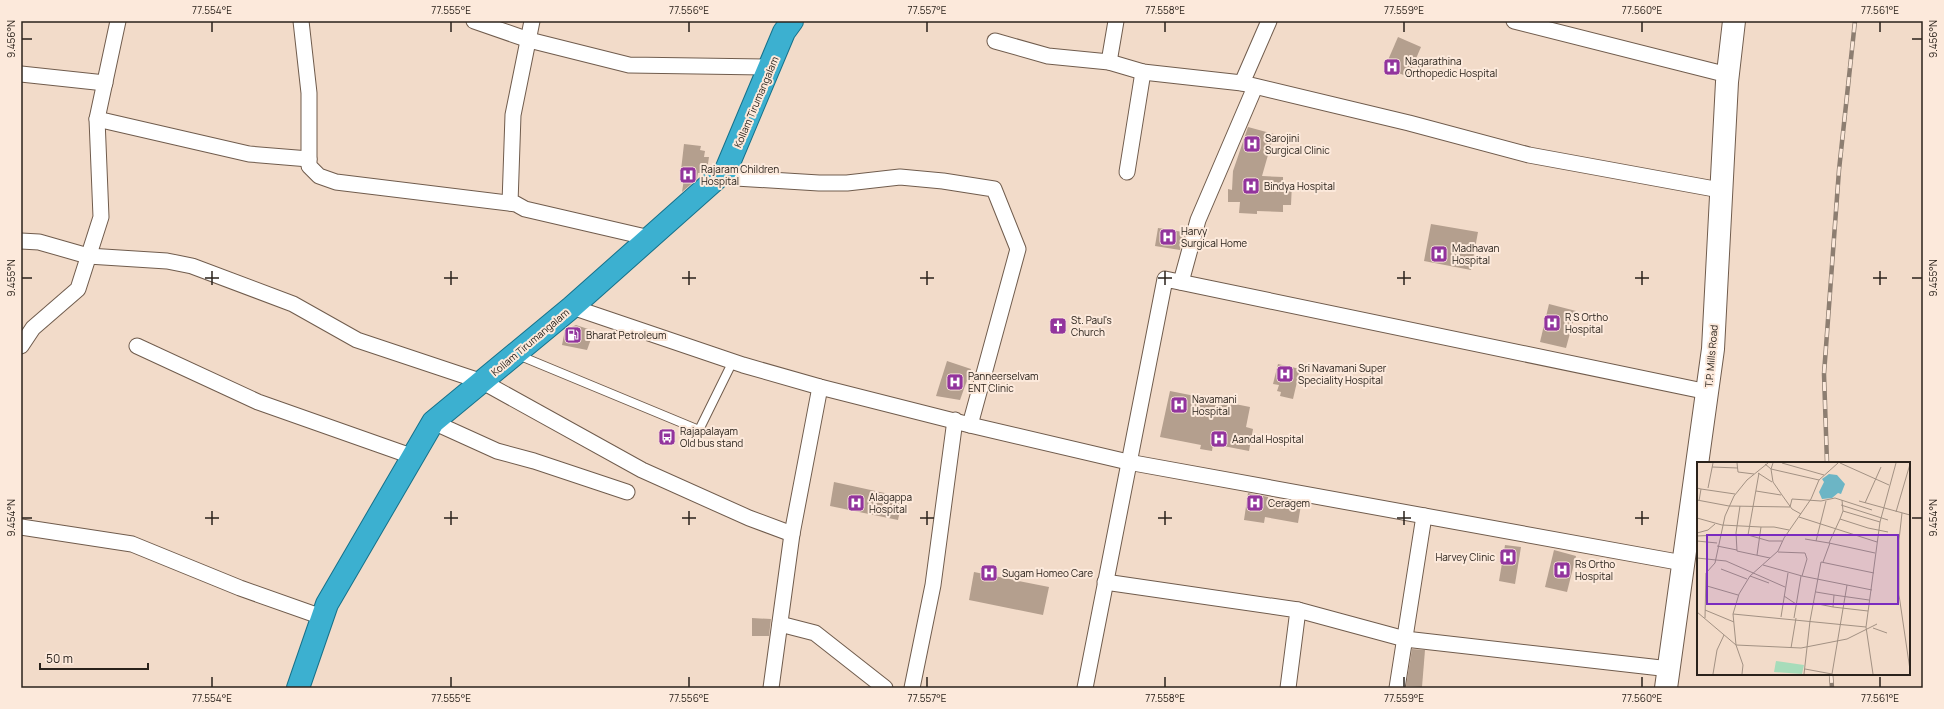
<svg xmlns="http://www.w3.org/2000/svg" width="1944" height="709" font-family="Manrope,sans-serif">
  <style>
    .building { fill: #b49f8e }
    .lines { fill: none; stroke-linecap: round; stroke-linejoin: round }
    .service-casing { stroke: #705c4d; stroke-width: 10 }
    .minor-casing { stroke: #705c4d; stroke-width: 17 }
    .secondary-casing { stroke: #705c4d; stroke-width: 24 }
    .trunk-casing { stroke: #16718a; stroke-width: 24 }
    .service { stroke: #fff; stroke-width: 8 }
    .minor { stroke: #fff; stroke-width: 15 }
    .secondary { stroke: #fff; stroke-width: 22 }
    .trunk { stroke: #3cb0d0; stroke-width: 22 }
    .rail-casing { stroke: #8d7e71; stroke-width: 4.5 }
    .rail { stroke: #fce9db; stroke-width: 3; stroke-dasharray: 9; stroke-linecap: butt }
    .ticks { fill: none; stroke: #2a221b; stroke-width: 1.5 }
    .labels { text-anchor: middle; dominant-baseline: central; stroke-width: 4; stroke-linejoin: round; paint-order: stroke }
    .poi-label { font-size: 10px; fill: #2a221b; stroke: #fce9db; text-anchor: start }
    .street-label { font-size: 10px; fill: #2a221b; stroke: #fce9db }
    .inset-road { fill: none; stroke: #a29183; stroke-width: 1 }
    .view { fill: #7b2cbf; fill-opacity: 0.15; stroke: #7b2cbf; stroke-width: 2 }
    .inset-edge { fill: none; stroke: #2a221b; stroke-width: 2 }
    .neatline { fill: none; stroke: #2a221b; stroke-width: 1.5 }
    .ticks-label { font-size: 10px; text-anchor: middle; fill: #2a221b }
  </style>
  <rect width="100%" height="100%" fill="#f2dbc9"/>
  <g class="building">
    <polygon points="1398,37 1421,47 1408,77 1385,67"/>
    <polygon points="1248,127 1274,134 1262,176 1283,177 1283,183 1292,183 1291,205 1283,205 1283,212 1257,211 1257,214 1239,213 1240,202 1228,202 1228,189 1232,190 1233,171"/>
    <polygon points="684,144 701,146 700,150 705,151 704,157 709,157 707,170 703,173 698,173 697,179 682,192 684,179 680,179"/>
    <polygon points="1431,224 1478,232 1471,270 1424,261"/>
    <polygon points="1158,228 1183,232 1180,250 1155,246"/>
    <polygon points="1549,304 1576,311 1566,348 1540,342"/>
    <polygon points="576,325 594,331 587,350 562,345 565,330"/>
    <polygon points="947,361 971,369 960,400 936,396"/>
    <polygon points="1278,364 1300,369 1293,399 1280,396 1281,392 1277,391 1279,385 1273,384"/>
    <polygon points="1170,391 1250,407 1246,427 1253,429 1249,451 1213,444 1212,451 1200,449 1201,445 1160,437"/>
    <polygon points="834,482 903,497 898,520 830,506"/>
    <polygon points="1248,493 1268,497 1268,499 1301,505 1298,523 1265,517 1264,523 1244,520"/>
    <polygon points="1505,545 1521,547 1515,584 1499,581"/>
    <polygon points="1554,550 1576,556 1567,592 1545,587"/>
    <polygon points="974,572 1049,587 1043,615 969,600"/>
    <polygon points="752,618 771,619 769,636 752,636"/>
    <polygon points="1412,649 1425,650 1422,687 1406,686"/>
  </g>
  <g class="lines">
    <g class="service-casing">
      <polyline id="service" points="518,355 699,430 733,361"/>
    </g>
    <g class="minor-casing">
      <g id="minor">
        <polyline points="301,21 309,93 309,166 319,176 336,182 516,204 525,209 650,238"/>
        <polyline points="474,21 529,40 629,65 770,67"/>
        <polyline points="1269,21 1242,83 1409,123 1529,155 1720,190"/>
        <polyline points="1514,21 1728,75"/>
        <polyline points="995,41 1048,56 1109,62 1143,72 1242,83"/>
        <polyline points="1109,62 1116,21"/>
        <polyline points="21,74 105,83"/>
        <polyline points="97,119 249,154 309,159"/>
        <polyline points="1127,172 1143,72"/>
        <polyline points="719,177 819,183 847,183 900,177 943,181 994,189 1018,249 970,425"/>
        <polyline points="510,203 513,115 532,21"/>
        <polyline points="21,241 39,242 88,256 167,261 192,266 293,304 357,340 483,382 642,470 749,518 792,534"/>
        <polyline points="1181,282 1198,220 1255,87"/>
        <polyline points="572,307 743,365 820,387 970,425 1128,462 1683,563"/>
        <polyline points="21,346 33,328 78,289 101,217 97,119 118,21"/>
        <polyline points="137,346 258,402 414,457"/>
        <polyline points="433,422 497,451 534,461 627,492"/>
        <polyline points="21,527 132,544 240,588 322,617"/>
        <polyline points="1105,582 1298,610 1288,688"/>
        <polyline points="1298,610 1405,639 1670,669"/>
        <polyline points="780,624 815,633 885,688"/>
        <polyline points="771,688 792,534 820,387"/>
        <polyline points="912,688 933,585 955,420"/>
        <polyline points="1085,688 1165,279 1708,392"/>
        <polyline points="1397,688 1424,516"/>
      </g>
    </g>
    <g class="secondary-casing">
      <polyline id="secondary" points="1666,688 1713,349 1727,82 1734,21"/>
    </g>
    <g class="trunk-casing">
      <polyline id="trunk" points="298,688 327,604 433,422 572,307 726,170 784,32 792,21"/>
    </g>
    <use href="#service" class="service"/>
    <use href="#minor" class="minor"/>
    <use href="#secondary" class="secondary"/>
    <use href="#trunk" class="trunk"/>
    <g class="rail-casing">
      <g id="rail">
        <polyline points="1827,463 1824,374 1839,170 1855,21"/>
        <polyline points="1831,674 1832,688"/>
      </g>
    </g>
    <use href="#rail" class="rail"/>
  </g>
  <path class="ticks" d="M 212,22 L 212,32M 451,22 L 451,32M 689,22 L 689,32M 927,22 L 927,32M 1165,22 L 1165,32M 1404,22 L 1404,32M 1642,22 L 1642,32M 1880,22 L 1880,32M 22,39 L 32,39M 1912,39 L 1922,39M 212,271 L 212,285M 451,271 L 451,285M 689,271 L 689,285M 927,271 L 927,285M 1165,271 L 1165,285M 1404,271 L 1404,285M 1642,271 L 1642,285M 1880,271 L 1880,285M 22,278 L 32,278M 205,278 L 219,278M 444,278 L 458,278M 682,278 L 696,278M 920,278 L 934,278M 1158,278 L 1172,278M 1397,278 L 1411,278M 1635,278 L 1649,278M 1873,278 L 1887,278M 1912,278 L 1922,278M 212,511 L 212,525M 451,511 L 451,525M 689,511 L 689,525M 927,511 L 927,525M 1165,511 L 1165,525M 1404,511 L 1404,525M 1642,511 L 1642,525M 22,518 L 32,518M 205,518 L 219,518M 444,518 L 458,518M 682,518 L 696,518M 920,518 L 934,518M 1158,518 L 1172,518M 1397,518 L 1411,518M 1635,518 L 1649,518M 1912,518 L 1922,518M 212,677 L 212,687M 451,677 L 451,687M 689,677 L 689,687M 927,677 L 927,687M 1165,677 L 1165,687M 1404,677 L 1404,687M 1642,677 L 1642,687M 1880,677 L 1880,687"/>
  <defs>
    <g id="hospital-square" transform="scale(0.9)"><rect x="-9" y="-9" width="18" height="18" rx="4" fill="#92349d" stroke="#fce9db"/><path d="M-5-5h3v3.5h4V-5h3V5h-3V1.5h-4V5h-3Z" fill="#fff"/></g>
    <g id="church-square" transform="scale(0.9)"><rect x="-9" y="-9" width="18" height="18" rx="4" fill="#92349d" stroke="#fce9db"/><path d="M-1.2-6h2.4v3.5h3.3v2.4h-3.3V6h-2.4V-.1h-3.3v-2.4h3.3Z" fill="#fff"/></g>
    <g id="fuel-square" transform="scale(0.9)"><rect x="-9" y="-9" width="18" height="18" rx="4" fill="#92349d" stroke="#fce9db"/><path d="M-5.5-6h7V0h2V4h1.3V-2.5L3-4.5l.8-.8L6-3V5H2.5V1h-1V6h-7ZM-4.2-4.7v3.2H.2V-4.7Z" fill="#fff"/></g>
    <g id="bus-square" transform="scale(0.9)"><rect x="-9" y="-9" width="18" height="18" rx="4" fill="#92349d" stroke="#fce9db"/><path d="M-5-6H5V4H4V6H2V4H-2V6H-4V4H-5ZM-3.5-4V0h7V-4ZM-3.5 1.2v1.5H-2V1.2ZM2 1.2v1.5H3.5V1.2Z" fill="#fff"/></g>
  </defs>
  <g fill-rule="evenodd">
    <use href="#hospital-square" x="1392" y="67"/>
    <use href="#hospital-square" x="1252" y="144"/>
    <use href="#hospital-square" x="688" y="175"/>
    <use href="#hospital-square" x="1251" y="186"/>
    <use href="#hospital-square" x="1168" y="237"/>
    <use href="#hospital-square" x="1439" y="254"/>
    <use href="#hospital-square" x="1552" y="323"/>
    <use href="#church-square" x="1058" y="326"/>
    <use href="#fuel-square" x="573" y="335"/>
    <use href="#hospital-square" x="1285" y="374"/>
    <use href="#hospital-square" x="955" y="382"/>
    <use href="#hospital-square" x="1179" y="405"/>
    <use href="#bus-square" x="667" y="437"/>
    <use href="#hospital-square" x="1219" y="439"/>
    <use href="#hospital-square" x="856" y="503"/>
    <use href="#hospital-square" x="1255" y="503"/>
    <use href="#hospital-square" x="1508" y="557"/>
    <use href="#hospital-square" x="1562" y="570"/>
    <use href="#hospital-square" x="989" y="573"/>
  </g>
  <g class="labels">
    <g class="poi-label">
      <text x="1405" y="61">Nagarathina<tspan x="1405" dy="12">Orthopedic Hospital</tspan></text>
      <text x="1265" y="138">Sarojini<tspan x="1265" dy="12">Surgical Clinic</tspan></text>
      <text x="701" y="169">Rajaram Children<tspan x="701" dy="12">Hospital</tspan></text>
      <text x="1264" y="186">Bindya Hospital</text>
      <text x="1181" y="231">Harvy<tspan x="1181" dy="12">Surgical Home</tspan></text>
      <text x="1452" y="248">Madhavan<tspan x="1452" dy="12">Hospital</tspan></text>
      <text x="1565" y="317">R S Ortho<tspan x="1565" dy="12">Hospital</tspan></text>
      <text x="1071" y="320">St. Paul's<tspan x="1071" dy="12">Church</tspan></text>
      <text x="586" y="335">Bharat Petroleum</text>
      <text x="1298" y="368">Sri Navamani Super<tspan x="1298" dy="12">Speciality Hospital</tspan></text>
      <text x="968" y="376">Panneerselvam<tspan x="968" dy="12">ENT Clinic</tspan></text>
      <text x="1192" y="399">Navamani<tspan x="1192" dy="12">Hospital</tspan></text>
      <text x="680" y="431">Rajapalayam<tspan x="680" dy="12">Old bus stand</tspan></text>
      <text x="1232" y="439">Aandal Hospital</text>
      <text x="869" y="497">Alagappa<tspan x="869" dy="12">Hospital</tspan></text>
      <text x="1268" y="503">Ceragem</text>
      <text x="1495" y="557" text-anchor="end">Harvey Clinic</text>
      <text x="1575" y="564">Rs Ortho<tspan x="1575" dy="12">Hospital</tspan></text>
      <text x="1002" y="573">Sugam Homeo Care</text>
    </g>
    <g class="street-label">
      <text transform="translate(756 102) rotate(-67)">Kollam Tirumangalam</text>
      <text transform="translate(530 342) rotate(-40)">Kollam Tirumangalam</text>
      <text transform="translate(1711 356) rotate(-85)">T.P. Mills Road</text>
    </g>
  </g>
  <g transform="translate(1697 462)">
    <rect width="213" height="213" fill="#f2dbc9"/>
    <path d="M 79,199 L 107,203 L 105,212 L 77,210 Z" fill="#a7dcba"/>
    <path d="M 132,12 L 140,13 L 148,22 L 144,32 L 141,31 L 135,36 L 125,37 L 122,30 L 127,20 L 125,17 Z" fill="#6cb5c5"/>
    <path class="inset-road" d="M 40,1 L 41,10 L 57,12M 76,1 L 74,7 L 122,18M 85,1 L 127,13M 143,1 L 192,23M 68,2 L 74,7 L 76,20 L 85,33 L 95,47 L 104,52M 15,5 L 41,6M 61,11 L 75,20M 62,11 L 51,73 L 72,79 L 85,79M 0,26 L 4,27 L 2,39M 11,26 L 16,1M 4,27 L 38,32M 59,29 L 84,33M 0,38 L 32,44 L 93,45 L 95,37 L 124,39 L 138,36 L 175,48M 162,39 L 213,53M 168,41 L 184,5M 144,43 L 191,58M 43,44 L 39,71 L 40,89 L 73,96M 146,49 L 183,60M 199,50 L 213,2M 205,51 L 202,78 L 202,133 L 213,208M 102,55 L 180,80M 0,56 L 25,63 L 64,65 L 60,93M 143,57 L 146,49 L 145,38M 64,65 L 77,65 L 92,68M 0,71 L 11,68 L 18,62M 0,74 L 22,73M 108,77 L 132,81M 0,79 L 20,81M 119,79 L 129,39M 20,84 L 40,88M 81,90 L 108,91 L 110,97 L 105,114M 178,91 L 132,81 L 143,57 L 171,66 L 191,70M 0,96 L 29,99 L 88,125M 126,100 L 133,81M 66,103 L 105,114 L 175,128M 24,107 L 50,117M 53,114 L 72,121M 10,124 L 41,133M 137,133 L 172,138M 87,134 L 99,142M 116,141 L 136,145 L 137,133 L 119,130M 136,145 L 171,149M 8,148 L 37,160M 0,150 L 39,183M 36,152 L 169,165M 84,155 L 91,111M 8,156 L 9,111 L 18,101 L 28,54 L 37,34 L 50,18 L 71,1M 97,156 L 104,114M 176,166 L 190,171M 39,183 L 104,186 L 150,177 L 180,162M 94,186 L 99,156M 108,207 L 135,212M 16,212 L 20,188 L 27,173M 45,212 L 46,203 L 39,183 L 36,152 L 42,132 L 53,114 L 81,89 L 87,76 L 114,37 L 122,18 L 141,1M 107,212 L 113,159 L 124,100 L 177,111M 135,212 L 150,123M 176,212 L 169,165 L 183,60 L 199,1"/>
    <path class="view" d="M 10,73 L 201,73 L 201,142 L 10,142 Z"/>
    <rect width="213" height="213" class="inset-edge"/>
  </g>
  <rect width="1944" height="709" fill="none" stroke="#fce9db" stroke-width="44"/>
  <path d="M40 663v6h108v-6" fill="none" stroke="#2a221b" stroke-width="2"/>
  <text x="46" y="663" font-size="12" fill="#2a221b" stroke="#fce9db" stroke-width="3" paint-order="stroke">50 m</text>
  <rect x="22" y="22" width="1900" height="665" class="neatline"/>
  <g class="ticks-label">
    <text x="212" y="14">77.554°E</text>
    <text x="451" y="14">77.555°E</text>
    <text x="689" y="14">77.556°E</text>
    <text x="927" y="14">77.557°E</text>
    <text x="1165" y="14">77.558°E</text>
    <text x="1404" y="14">77.559°E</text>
    <text x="1642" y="14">77.560°E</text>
    <text x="1880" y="14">77.561°E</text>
    <text transform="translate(11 39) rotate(-90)" y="4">9.456°N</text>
    <text transform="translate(1933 39) rotate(-90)" y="4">9.456°N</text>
    <text transform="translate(11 278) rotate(-90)" y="4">9.455°N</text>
    <text transform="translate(1933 278) rotate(-90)" y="4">9.455°N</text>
    <text transform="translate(11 518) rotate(-90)" y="4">9.454°N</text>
    <text transform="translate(1933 518) rotate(-90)" y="4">9.454°N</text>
    <text x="212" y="702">77.554°E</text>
    <text x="451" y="702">77.555°E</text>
    <text x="689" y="702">77.556°E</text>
    <text x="927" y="702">77.557°E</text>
    <text x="1165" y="702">77.558°E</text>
    <text x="1404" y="702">77.559°E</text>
    <text x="1642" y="702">77.560°E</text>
    <text x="1880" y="702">77.561°E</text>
  </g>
</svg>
